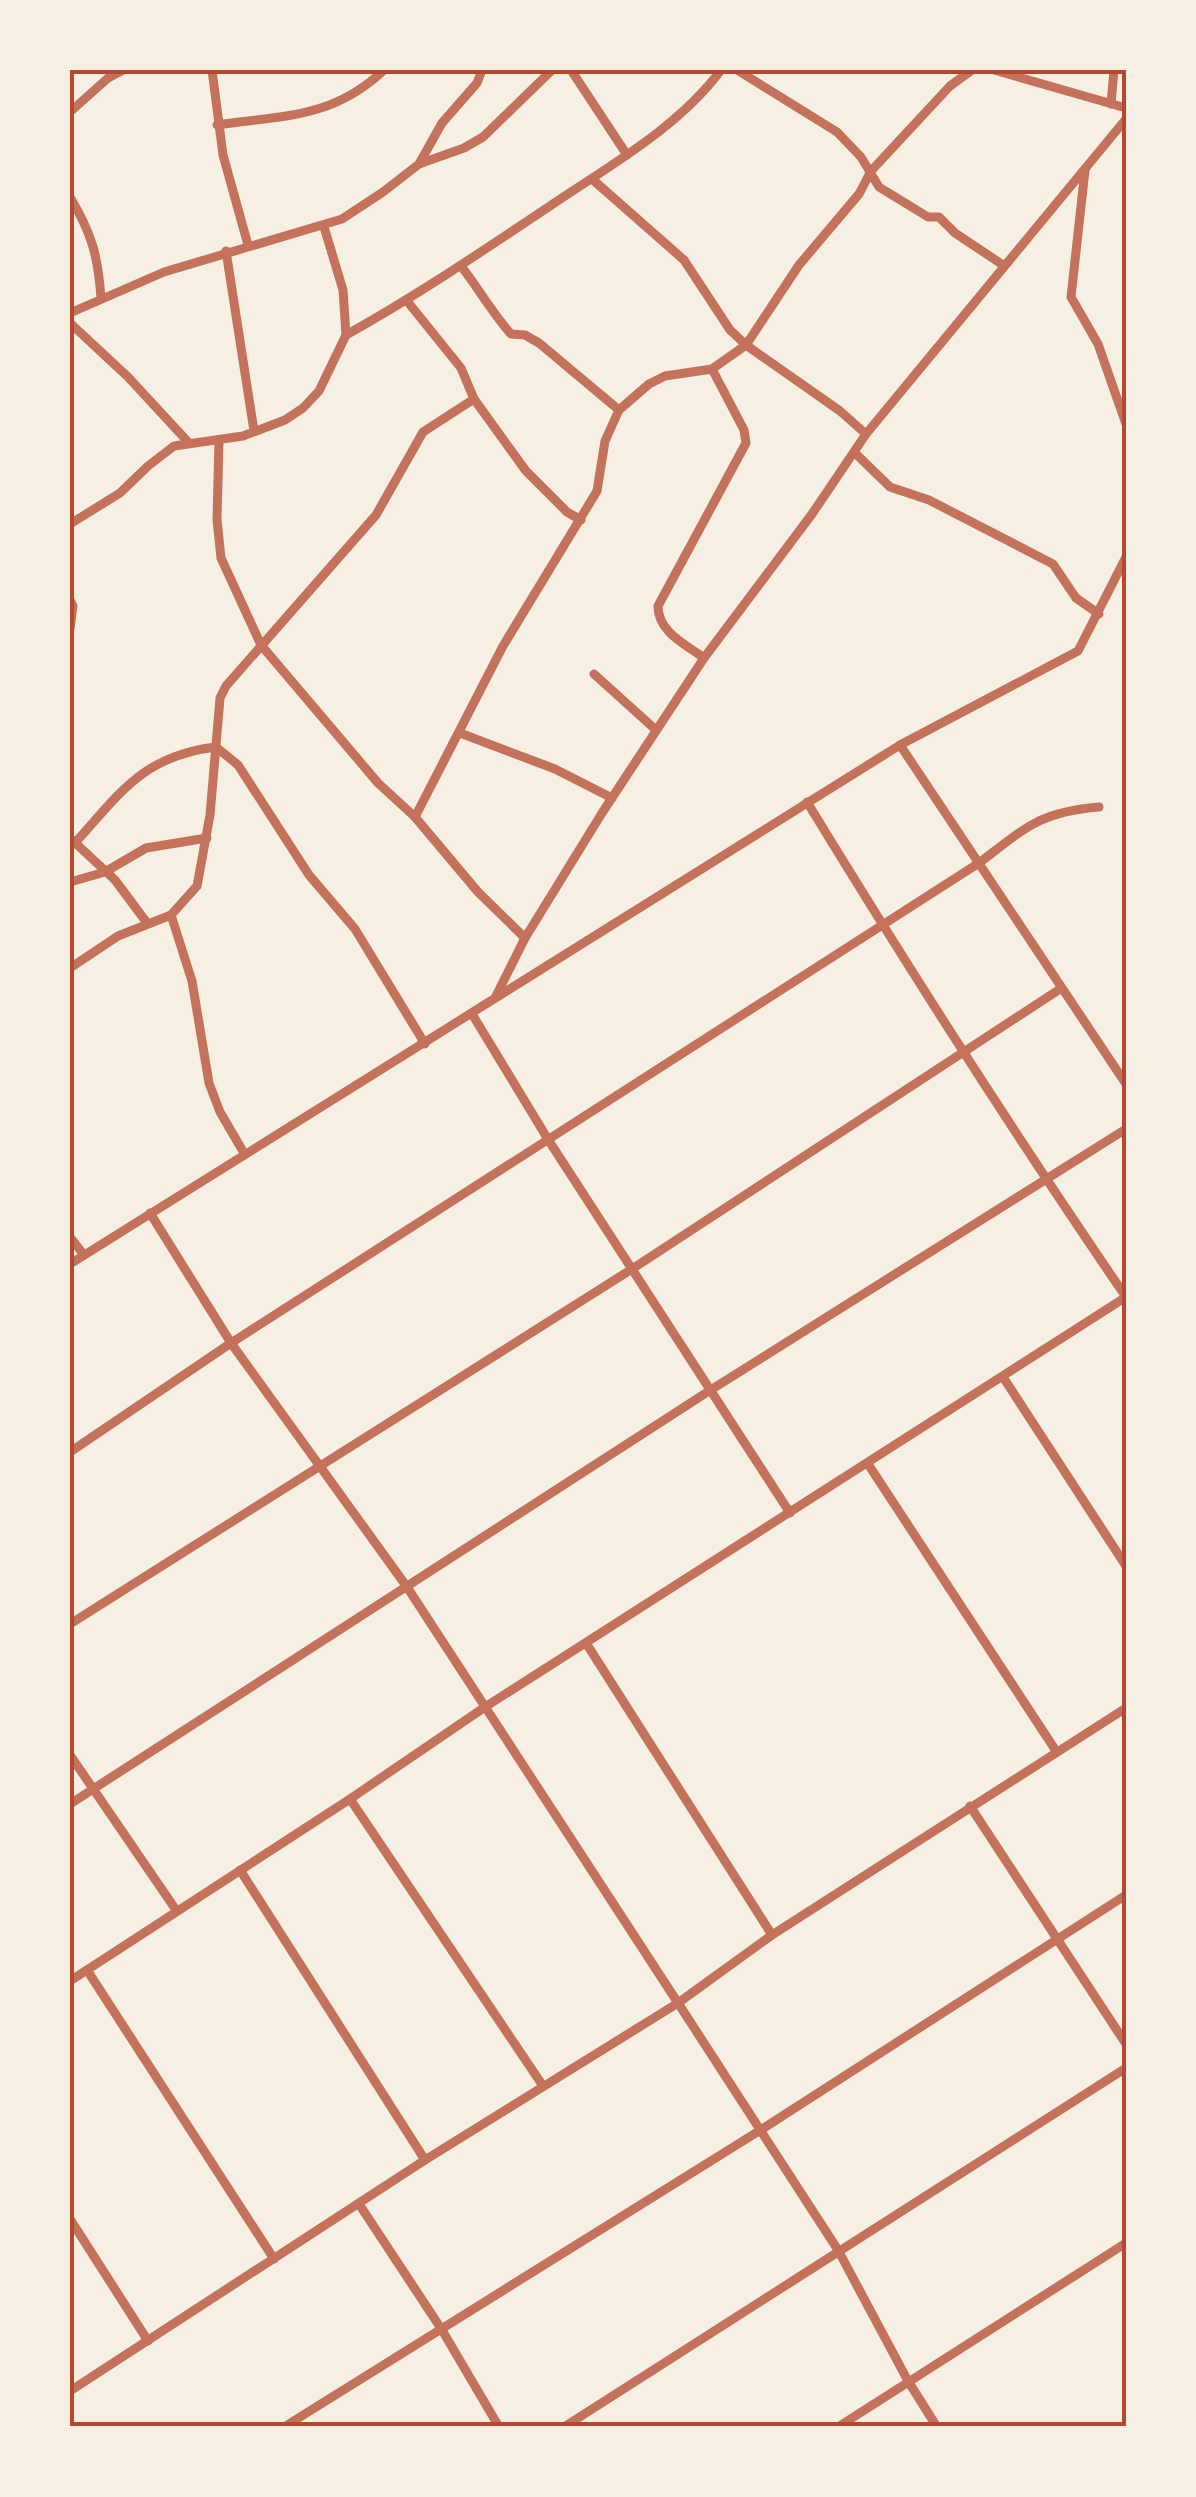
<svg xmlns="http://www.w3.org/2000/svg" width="1196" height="2497" font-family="Quicksand,sans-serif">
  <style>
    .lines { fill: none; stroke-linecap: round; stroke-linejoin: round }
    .minor { stroke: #c5725c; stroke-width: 9 }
    .neatline { fill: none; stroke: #b5482f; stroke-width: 4 }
  </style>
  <rect width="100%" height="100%" fill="#f6efe4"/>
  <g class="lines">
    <g class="minor">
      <polyline points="212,70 223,155 248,245"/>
      <polyline points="571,70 627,155"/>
      <polyline points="737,70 837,132 861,157 879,187 928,217 939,217 955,233 1003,265"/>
      <polyline points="994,70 1126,108"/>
      <polyline points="1111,104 1114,70"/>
      <polyline points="70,112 108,78 123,70"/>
      <path d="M 217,125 C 284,115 332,119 384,70"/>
      <polyline points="419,164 442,123 477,83 482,70"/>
      <polyline points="1085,170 1071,297 1098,344 1126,424"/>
      <polyline points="592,179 684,260 730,330 746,345 840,411 866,434"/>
      <path d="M 70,197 C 92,234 98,256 101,298"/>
      <polyline points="226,251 254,431"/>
      <path d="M 461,266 C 479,289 492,313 511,334 L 525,335 L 539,343 L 619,410"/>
      <polyline points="407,301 461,368 474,399 526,471 567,512 581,520"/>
      <polyline points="70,313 164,272 342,219 383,192 419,164 464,148 483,137 552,70"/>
      <polyline points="70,323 128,377 189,443"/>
      <path d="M 346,335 C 416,296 481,252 547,208 C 607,167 677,129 721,70"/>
      <polyline points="219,440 217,520 221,558 261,645 378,783 415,817 478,892 525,938"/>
      <polyline points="855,453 890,487 929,500 1053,564 1076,598 1099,614"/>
      <polyline points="70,524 120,493 148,466 174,446 243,436 285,420 303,408 319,391 346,335 343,290 324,227"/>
      <polyline points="70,600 73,606 70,629"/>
      <path d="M 704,658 C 685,644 658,632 658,606 L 746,443 L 744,430 L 712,369"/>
      <polyline points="594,674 656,730"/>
      <polyline points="460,733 555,769 612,798"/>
      <polyline points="900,745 1126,1084"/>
      <path d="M 807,802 C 909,969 1015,1135 1126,1297"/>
      <polyline points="415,817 503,646 597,491 605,441 619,410 649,384 665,376 712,369 746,345 799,265 859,194 871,171 950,86 972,70"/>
      <polyline points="70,838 115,880 147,923"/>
      <path d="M 75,843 C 121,792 143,756 216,747 L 238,765 L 309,875 L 355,929 L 425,1044"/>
      <polyline points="70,882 105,872 146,848 207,838"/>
      <polyline points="171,915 192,981 209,1083 220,1112 244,1153"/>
      <polyline points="70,968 118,936 171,915 197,886 210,815 220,698 226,686 376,515 423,432 474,399"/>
      <polyline points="496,996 525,938 602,813 704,658 812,514 866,434 1126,119"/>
      <polyline points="472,1014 549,1141 790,1513"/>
      <polyline points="150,1213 231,1343 407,1587 678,2003 838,2250 908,2381 937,2427"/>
      <polyline points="70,1237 84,1255"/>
      <polyline points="70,1264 900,745 1078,651 1126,557"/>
      <polyline points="1003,1377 1126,1566"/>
      <path d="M 70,1452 L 231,1343 L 979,863 C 1025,828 1039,812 1099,807"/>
      <polyline points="868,1464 1056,1751"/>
      <polyline points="70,1624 632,1269 1060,989"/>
      <polyline points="586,1643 772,1935"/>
      <polyline points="70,1755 176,1910"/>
      <polyline points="350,1799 543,2086"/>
      <polyline points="70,1804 709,1391 1126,1129"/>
      <polyline points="970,1806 1126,2044"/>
      <polyline points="240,1870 425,2160"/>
      <polyline points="87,1970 274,2259"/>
      <polyline points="70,1981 350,1799 485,1707 1126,1297"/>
      <polyline points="359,2204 442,2330 499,2427"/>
      <polyline points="70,2219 148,2341"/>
      <polyline points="70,2391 425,2160 678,2003 772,1935 1126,1708"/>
      <polyline points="284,2427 759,2131 1126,1895"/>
      <polyline points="564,2427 1126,2068"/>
      <polyline points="838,2427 1126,2243"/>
    </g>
  </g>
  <rect width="1196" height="2497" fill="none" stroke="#f6efe4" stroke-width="145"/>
  <rect x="72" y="72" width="1052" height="2352" class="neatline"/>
</svg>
